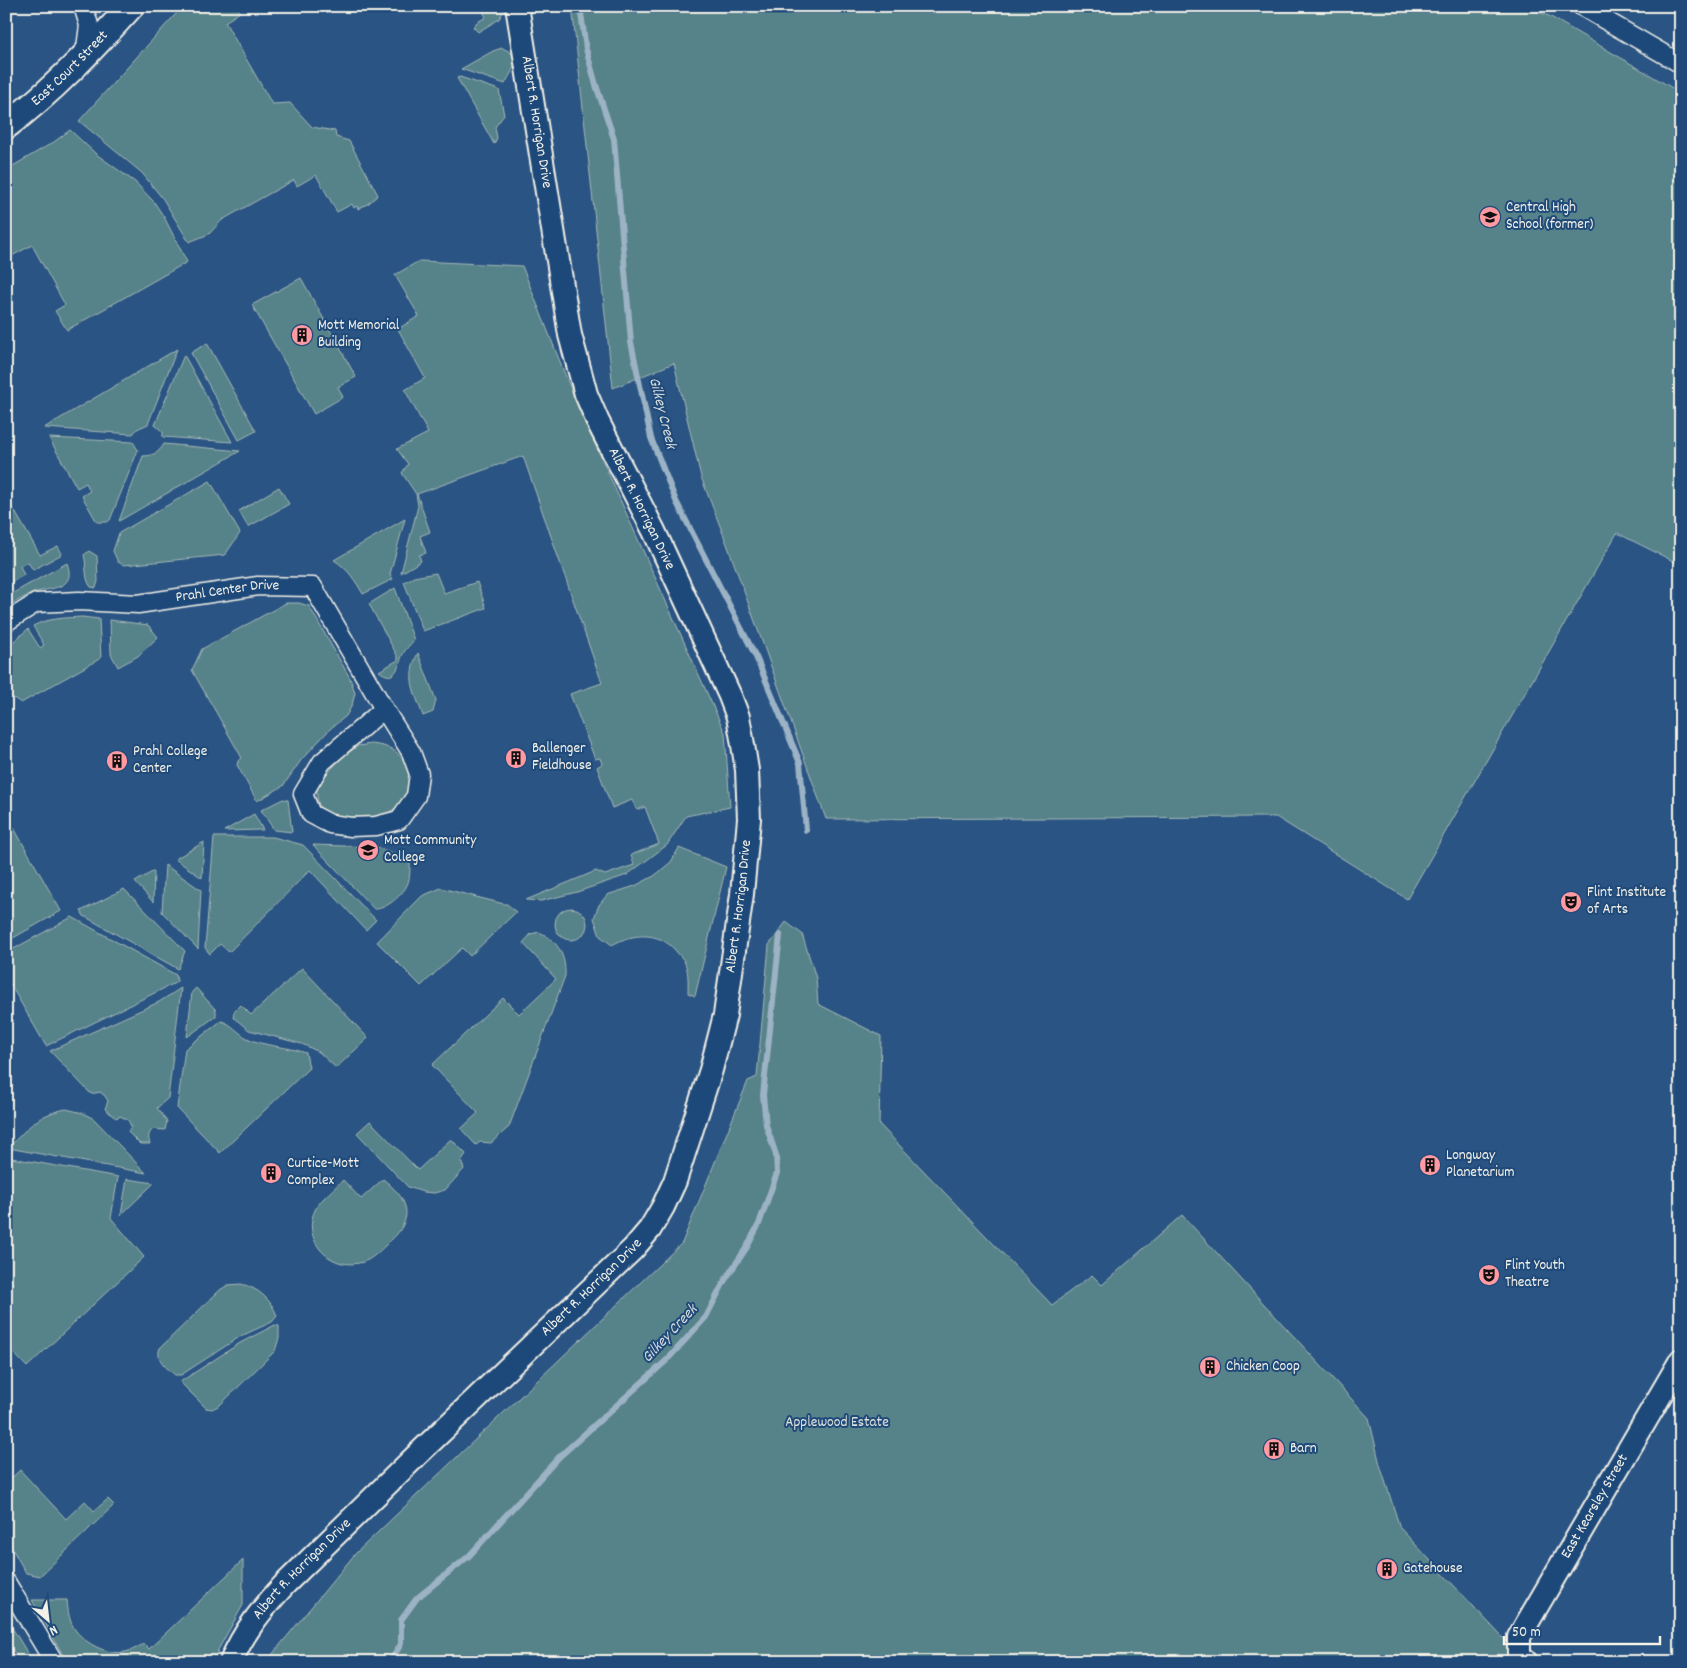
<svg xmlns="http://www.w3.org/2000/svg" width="1687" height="1668" font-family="Dekko,sans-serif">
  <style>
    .green { fill: #578289; stroke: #a6bab8 }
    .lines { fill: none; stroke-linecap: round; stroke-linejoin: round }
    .stream { stroke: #9cb3c5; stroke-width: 6 }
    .minor-casing { stroke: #f4f1e8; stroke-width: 21 }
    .tertiary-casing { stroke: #f4f1e8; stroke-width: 26 }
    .secondary-casing { stroke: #f4f1e8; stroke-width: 29 }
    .minor { stroke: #1f4a7a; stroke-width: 18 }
    .tertiary { stroke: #1f4a7a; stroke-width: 22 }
    .secondary { stroke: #1f4a7a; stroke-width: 25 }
    .labels { text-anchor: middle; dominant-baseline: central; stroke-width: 4; stroke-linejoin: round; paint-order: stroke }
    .street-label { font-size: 15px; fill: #f4f1e8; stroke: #1f4a7a }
    .poi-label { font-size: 15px; fill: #f4f1e8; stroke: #1f4a7a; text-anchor: start }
    .park-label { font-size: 15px; fill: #dce0da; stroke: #1f4a7a }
    .water-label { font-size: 16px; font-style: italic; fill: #d7dcdc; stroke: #1f4a7a }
  </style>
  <rect width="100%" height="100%" fill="#2a5483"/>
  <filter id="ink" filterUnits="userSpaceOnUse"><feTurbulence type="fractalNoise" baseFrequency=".02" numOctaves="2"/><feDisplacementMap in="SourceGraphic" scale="10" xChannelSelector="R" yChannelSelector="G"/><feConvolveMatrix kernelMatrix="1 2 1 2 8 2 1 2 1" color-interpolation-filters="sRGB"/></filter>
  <g filter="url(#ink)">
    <g class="green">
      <polygon points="183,6 237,6 240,12 225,22 272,104 290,103 312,127 335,131 336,137 349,141 378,195 369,203 358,209 357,206 354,208 352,204 337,212 316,175 297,186 294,180 222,220 209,234 189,242 163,199 142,173 79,121"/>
      <polygon points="480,6 506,6 506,7 499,19 478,32 473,27 476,23 486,17"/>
      <polygon points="572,6 1523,6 1549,16 1681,93 1681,565 1617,533 1407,899 1276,817 826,819 727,544 701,477 674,363 613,388"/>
      <path d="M 502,48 C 524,56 513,69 505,84 L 461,69 L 493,51 Z"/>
      <polygon points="460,77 499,90 504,115 495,127 497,138 494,144 457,78"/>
      <polygon points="70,130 96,154 135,182 154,202 164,217 187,262 67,330 55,311 65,305 32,245 10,257 6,250 6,170 54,142"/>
      <polygon points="419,261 522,266 574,397 725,733 730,807 686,816 667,845 627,875 577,892 541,901 526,900 596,871 605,875 634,865 631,855 659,844 645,807 637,810 632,800 612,808 597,767 602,764 600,758 595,759 570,694 602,683 523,456 417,494 430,532 420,536 426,553 419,555 421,561 401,573 418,506 416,494 402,473 408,464 397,449 428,433 405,390 425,378 398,329 419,316 395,275"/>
      <polygon points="301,278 356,377 338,387 343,397 314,414 252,305"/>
      <polygon points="207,343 256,431 239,440 191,353"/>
      <polygon points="177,349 148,424 137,429 133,434 44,428"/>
      <polygon points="184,355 232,442 163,437 163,432 155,425"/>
      <polygon points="49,438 133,442 138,450 110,520 107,522 97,522 82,496 90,491 86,483 77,488"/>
      <path d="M 164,444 L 240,451 L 119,521 L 143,456 C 152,456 159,453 164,444 Z"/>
      <polygon points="210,481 240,533 225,555 124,565 118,562 113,551 119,533"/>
      <polygon points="279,487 289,504 248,527 239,511"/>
      <polygon points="6,496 40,555 58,546 62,554 33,570 28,562 20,566 24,575 6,585"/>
      <path d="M 405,519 L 390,574 L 393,579 L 363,594 C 355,580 348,569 334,560 Z"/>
      <path d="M 89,551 L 97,556 L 98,581 L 96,588 L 91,587 C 84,579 87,565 84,555 Z"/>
      <path d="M 67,563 C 77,590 51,587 34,593 C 23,597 15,602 6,608 L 6,597 Z"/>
      <polygon points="436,573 444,593 477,582 486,608 423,631 404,582 414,577"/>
      <path d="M 395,588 L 414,640 C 410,645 405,649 402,656 C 398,668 395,683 379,671 L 398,660 L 398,657 L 369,604 Z"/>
      <polygon points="286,603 299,603 309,606 350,678 355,693 352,705 346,716 331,728 302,759 283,786 257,801 237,765 238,761 242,758 192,670 202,649"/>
      <path d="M 82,617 L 99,619 L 101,658 L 21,703 L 6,693 L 6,648 L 28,629 L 40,648 L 44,645 L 33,626 C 48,618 65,618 82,617 Z"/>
      <polygon points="110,620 148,625 158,637 138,656 118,667 111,654"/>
      <path d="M 418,653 L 436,700 L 433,712 L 423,716 C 415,692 405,678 418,653 Z"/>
      <path d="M 371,744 C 388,746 397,749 406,764 C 409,771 409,779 408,787 C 406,805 389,815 372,817 C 366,818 359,817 353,817 C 343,817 330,818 323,811 C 316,804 317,795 317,785 L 342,757 L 358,746 Z"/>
      <polygon points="283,799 288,800 292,832 274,830 261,810"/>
      <polygon points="6,814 61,911 6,942"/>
      <polygon points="254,814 263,830 224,831"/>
      <polygon points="214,837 273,837 303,845 376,920 366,930 310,870 229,952 220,944 210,954 205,948"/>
      <polygon points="204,842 202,878 175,859"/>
      <path d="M 313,845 L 376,847 L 406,857 L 410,864 C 410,871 410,881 406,887 C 401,896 385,910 374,909 Z"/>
      <path d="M 679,848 L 726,867 L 695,996 L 688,993 C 688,983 689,973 685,963 C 683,958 678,954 675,950 C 658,931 633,933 612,945 L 600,936 L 594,918 L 599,905 L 607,895 L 635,886 L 654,876 L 671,862 Z"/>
      <polygon points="165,865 201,890 198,949 162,912"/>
      <polygon points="154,871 153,902 135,882"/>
      <polygon points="441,888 504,904 507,904 516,912 470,956 462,948 421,986 377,942 422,896"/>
      <polygon points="124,889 185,951 178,969 84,916 81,911"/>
      <circle cx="571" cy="924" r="16"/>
      <polygon points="72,917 176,975 177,982 46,1046 6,977 6,953"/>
      <polygon points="786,922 802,934 816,978 818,1004 881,1036 879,1124 1052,1305 1092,1275 1102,1285 1182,1215 1369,1418 1380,1465 1400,1528 1519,1655 1515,1662 266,1662 355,1554 682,1243 748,1081 757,1077 769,945"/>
      <path d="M 539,932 C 558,940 566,956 565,976 L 509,1127 L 491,1143 L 480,1142 L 476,1145 L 461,1129 L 478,1113 L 432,1065 L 503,998 L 519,1014 L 556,979 L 523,943 L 531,934 Z"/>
      <polygon points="302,968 368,1038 336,1068 319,1052 302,1044 249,1030 233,1017 234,1012 241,1005 251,1015"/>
      <path d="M 181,988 L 168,1098 L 157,1108 L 167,1121 L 165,1130 L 153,1129 C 148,1134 148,1137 150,1144 L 140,1144 L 128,1132 L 131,1126 L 128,1120 L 120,1116 L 116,1118 L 105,1109 L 108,1101 L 105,1096 L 100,1092 L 91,1094 L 50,1051 L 159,1002 Z"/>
      <polygon points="196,988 216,1010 216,1016 187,1037 192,992"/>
      <path d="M 221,1021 C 231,1023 238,1033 247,1038 C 265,1047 287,1046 306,1053 L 309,1068 L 220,1153 L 177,1108 L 185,1049 Z"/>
      <path d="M 66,1109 L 83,1113 L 94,1119 L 146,1173 L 8,1148 C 29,1127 36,1115 66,1109 Z"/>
      <polygon points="370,1121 418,1170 451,1139 466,1154 461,1161 464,1169 445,1190 434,1193 423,1192 408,1187 357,1133"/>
      <polygon points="6,1157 118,1177 111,1218 144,1257 27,1367 6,1345 6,1291 13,1284 6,1276"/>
      <polygon points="127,1179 154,1183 121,1215"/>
      <path d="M 383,1179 C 399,1192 415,1208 400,1230 C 397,1235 391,1240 387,1244 C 378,1252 371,1261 359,1263 C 328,1270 300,1237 316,1208 C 322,1198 334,1189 343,1180 L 361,1199 Z"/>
      <path d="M 241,1284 C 258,1288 271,1299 277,1316 L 272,1322 L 241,1336 L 181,1375 L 175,1375 C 167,1368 155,1360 160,1348 L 220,1290 L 228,1285 Z"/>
      <polygon points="275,1325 279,1326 279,1338 275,1351 220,1405 212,1409 206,1408 180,1382 240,1343"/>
      <polygon points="20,1470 66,1519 85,1501 94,1511 108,1499 114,1505 40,1576 26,1573 6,1538 6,1483"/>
      <path d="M 243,1560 L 243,1605 L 218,1650 L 214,1662 L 67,1662 L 32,1600 L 67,1600 C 68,1611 69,1622 76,1631 C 87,1645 111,1657 129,1651 C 134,1650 139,1646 144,1644 L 149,1649 Z"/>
      <polygon points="6,1623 11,1626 33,1662 23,1662 6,1643"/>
    </g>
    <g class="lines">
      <g class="stream">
        <polyline points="580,6 586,49 596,85 614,139 631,342 651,438 676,501 756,657 800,763 806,830"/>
        <polyline points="390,1662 401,1644 401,1620 417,1598 469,1556 559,1457 667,1360 706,1317 725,1280 747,1247 759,1224 777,1173 776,1155 766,1125 763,1095 780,935"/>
      </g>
      <g class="minor-casing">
        <g id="minor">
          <polyline points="83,6 89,25 85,56"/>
          <polyline points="1581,6 1681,64"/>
          <path id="s1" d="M 6,622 L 36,603 L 79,601 L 138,604 L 258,586 L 313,587 L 384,709 L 411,752 L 419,774 L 416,796 L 399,820 L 376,826 L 351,827 L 330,824 L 311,814 L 303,794 L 322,762 L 384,709"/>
          <polyline points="6,1582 54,1662"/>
        </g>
      </g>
      <g class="tertiary-casing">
        <g id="tertiary">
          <path id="s2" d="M 231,1662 C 243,1632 263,1608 284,1585 L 419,1453 L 633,1249 L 650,1229 L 663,1207 L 675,1181 L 711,1070 L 725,1015 L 742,894 L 749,819 L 747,770 L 742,739 L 738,717 L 730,696 L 654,531 L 598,422 L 586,394 L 570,335 L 517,6"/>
          <path id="s3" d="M 1526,1662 L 1519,1655 L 1519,1637 L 1681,1360"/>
        </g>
      </g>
      <g class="secondary-casing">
        <g id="secondary">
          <path id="s4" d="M 6,126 C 53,91 92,49 131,6"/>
        </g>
      </g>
      <use href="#minor" class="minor"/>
      <use href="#tertiary" class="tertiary"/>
      <use href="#secondary" class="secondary"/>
    </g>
  </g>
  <defs>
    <g id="school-disc" transform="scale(1.125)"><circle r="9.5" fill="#ff9aa2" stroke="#1f4a7a"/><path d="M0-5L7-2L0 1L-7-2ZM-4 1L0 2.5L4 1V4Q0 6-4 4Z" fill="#111"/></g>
    <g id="building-disc" transform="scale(1.125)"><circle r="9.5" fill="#ff9aa2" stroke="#1f4a7a"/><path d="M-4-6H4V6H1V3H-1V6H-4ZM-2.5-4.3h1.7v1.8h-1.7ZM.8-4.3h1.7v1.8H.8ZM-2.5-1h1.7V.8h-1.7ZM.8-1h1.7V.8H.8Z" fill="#111"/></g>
    <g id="university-disc" transform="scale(1.125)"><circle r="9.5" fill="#ff9aa2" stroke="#1f4a7a"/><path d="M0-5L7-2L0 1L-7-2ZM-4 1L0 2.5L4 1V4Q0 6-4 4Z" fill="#111"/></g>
    <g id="theatre-disc" transform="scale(1.125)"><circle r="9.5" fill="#ff9aa2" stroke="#1f4a7a"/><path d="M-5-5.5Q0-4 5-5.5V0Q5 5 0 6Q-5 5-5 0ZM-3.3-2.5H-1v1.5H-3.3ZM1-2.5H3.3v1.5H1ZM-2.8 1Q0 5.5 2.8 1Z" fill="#111"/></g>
  </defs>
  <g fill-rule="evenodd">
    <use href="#school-disc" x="1490" y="217"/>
    <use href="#building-disc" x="302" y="335"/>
    <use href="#building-disc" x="516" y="758"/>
    <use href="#building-disc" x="117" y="761"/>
    <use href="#university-disc" x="368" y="850"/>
    <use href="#theatre-disc" x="1571" y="902"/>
    <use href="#building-disc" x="1430" y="1165"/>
    <use href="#building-disc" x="271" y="1173"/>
    <use href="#theatre-disc" x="1489" y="1275"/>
    <use href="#building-disc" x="1210" y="1367"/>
    <use href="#building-disc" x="1274" y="1449"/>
    <use href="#building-disc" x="1387" y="1569"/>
  </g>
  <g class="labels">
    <g class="street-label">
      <text stroke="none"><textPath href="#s4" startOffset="86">East Court Street</textPath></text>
      <text transform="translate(536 122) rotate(81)">Albert R. Horrigan Drive</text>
      <text transform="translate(641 509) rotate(64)">Albert R. Horrigan Drive</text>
      <text stroke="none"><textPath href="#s1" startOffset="228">Prahl Center Drive</textPath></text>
      <text stroke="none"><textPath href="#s2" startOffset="942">Albert R. Horrigan Drive</textPath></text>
      <text stroke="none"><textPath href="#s2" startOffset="522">Albert R. Horrigan Drive</textPath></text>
      <text stroke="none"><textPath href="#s3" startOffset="179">East Kearsley Street</textPath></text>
      <text stroke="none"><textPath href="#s2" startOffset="118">Albert R. Horrigan Drive</textPath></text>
    </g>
    <g class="poi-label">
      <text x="1506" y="208">Central High<tspan x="1506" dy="17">School (former)</tspan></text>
      <text x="318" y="326">Mott Memorial<tspan x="318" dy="17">Building</tspan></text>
      <text x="532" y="749">Ballenger<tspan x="532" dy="17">Fieldhouse</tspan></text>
      <text x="133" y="752">Prahl College<tspan x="133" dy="17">Center</tspan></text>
      <text x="384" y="841">Mott Community<tspan x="384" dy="17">College</tspan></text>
      <text x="1587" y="893">Flint Institute<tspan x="1587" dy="17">of Arts</tspan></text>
      <text x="1446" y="1156">Longway<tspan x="1446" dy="17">Planetarium</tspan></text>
      <text x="287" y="1164">Curtice-Mott<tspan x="287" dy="17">Complex</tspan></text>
      <text x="1505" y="1266">Flint Youth<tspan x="1505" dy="17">Theatre</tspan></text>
      <text x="1226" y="1367">Chicken Coop</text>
      <text x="1290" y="1449">Barn</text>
      <text x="1403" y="1569">Gatehouse</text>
    </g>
    <g class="park-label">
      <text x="837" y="1423">Applewood Estate</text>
    </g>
    <g class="water-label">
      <text transform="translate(662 413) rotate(76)">Gilkey Creek</text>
      <text transform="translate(670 1334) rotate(-47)">Gilkey Creek</text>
    </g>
  </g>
  <rect width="1687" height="1668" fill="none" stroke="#1f4a7a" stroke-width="25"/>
  <rect x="12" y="12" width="1662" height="1643" fill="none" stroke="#f4f1e8" stroke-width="2" filter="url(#ink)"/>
  <g transform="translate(48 1620) rotate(152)" stroke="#1f4a7a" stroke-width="4" paint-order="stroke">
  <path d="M0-4L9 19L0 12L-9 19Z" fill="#f4f1e8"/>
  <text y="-8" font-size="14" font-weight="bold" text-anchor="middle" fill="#f4f1e8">N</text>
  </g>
  <path d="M1504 1636v8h156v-8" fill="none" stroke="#f4f1e8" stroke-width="2.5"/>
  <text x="1512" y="1636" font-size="15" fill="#f4f1e8" stroke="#1f4a7a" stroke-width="4" paint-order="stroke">50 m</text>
</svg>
